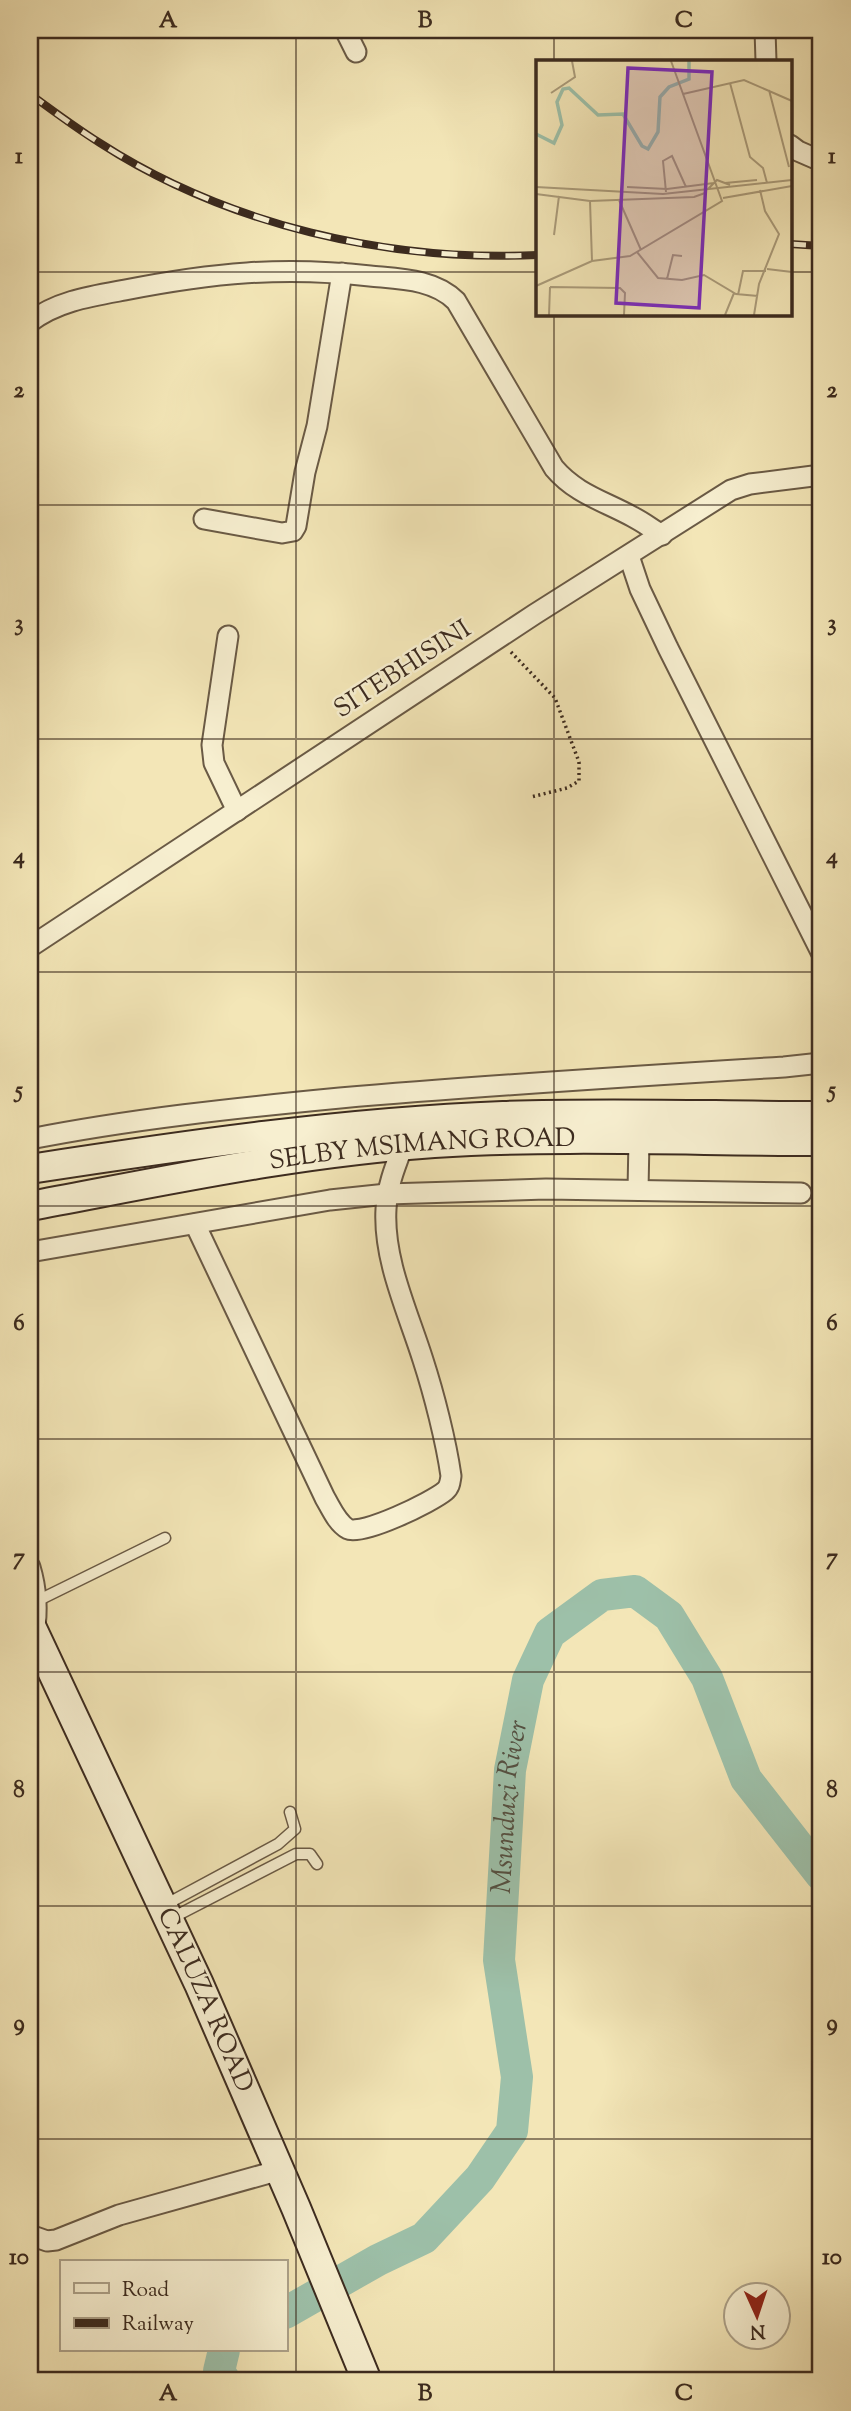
<svg xmlns="http://www.w3.org/2000/svg" width="851" height="2411" font-family="'Sorts Mill Goudy',serif">
  <style>
    .lines { fill: none; stroke-linecap: round; stroke-linejoin: round }
    .river { stroke: #9dc0a9; stroke-width: 32 }
    .lane-casing { stroke: #6a5a45; stroke-width: 13 }
    .street-casing { stroke: #6a5a45; stroke-width: 23 }
    .secondary-casing { stroke: #3c2b1f; stroke-width: 32 }
    .path { stroke: #3c2b1f; stroke-width: 3.5; stroke-dasharray: 2 3.5; stroke-linecap: butt }
    .lane { stroke: #f7efd0; stroke-width: 10 }
    .street { stroke: #f7efd0; stroke-width: 19 }
    .secondary { stroke: #f7efd0; stroke-width: 28 }
    .rail-casing { stroke: #3c2b1f; stroke-width: 8 }
    .rail { stroke: #f7efd0; stroke-width: 5; stroke-dasharray: 16; stroke-linecap: butt }
    .grid { fill: none; stroke: #3c2b1f; stroke-width: 2; stroke-opacity: 0.55 }
    .labels { text-anchor: middle; dominant-baseline: central; stroke-width: 5; stroke-linejoin: round; paint-order: stroke }
    .street-label { font-size: 26px; fill: #3c2b1f; stroke: #f7efd0 }
    .water-label { font-size: 28px; font-style: italic; fill: #545042; stroke: #f7efd0 }
    .inset-river { fill: none; stroke: #9dc0a9; stroke-width: 3.5 }
    .inset-road { fill: none; stroke: #aa9b7a; stroke-width: 2 }
    .view { fill: #7b2cbf; fill-opacity: 0.15; stroke: #7b2cbf; stroke-width: 3.5 }
    .inset-edge { fill: none; stroke: #3c2b1f; stroke-width: 3.5 }
    .neatline { fill: none; stroke: #3c2b1f; stroke-width: 2.5 }
    .grid-label { font-size: 23px; text-anchor: middle; font-weight: bold; fill: #3c2b1f }
  </style>
  <rect width="100%" height="100%" fill="#f3e6b7"/>
  <filter id="stains"><feTurbulence type="fractalNoise" baseFrequency=".00286" numOctaves="4"/><feColorMatrix values="0 0 0 0 .2 0 0 0 0 .09 0 0 0 0 .02 0 0 0 .5 -.17"/></filter>
  <radialGradient id="worn" r=".72"><stop offset=".6" stop-color="#630" stop-opacity="0"/><stop offset="1" stop-color="#630" stop-opacity=".3"/></radialGradient>
  <g class="lines">
    <g class="river">
      <path id="s1" d="M 285,2313 L 378,2260 L 424,2238 L 480,2178 L 512,2131 L 517,2077 L 499,1960 L 510,1770 L 528,1680 L 550,1633 L 602,1595 L 635,1591 L 669,1616 L 707,1678 L 746,1779 L 821,1875"/>
      <polyline points="224,2350 219,2371 225,2381"/>
    </g>
    <g class="lane-casing">
      <g id="lane">
        <polyline points="37,1601 165,1538"/>
        <polyline points="163,1906 278,1844 295,1829 290,1812"/>
        <polyline points="170,1919 296,1854 310,1854 317,1864"/>
      </g>
    </g>
    <g class="street-casing">
      <g id="street">
        <polyline points="345,30 356,52"/>
        <polyline points="765,30 766,61"/>
        <polyline points="790,145 798,151 821,161"/>
        <path d="M 30,322 C 57,301 92,296 125,290 C 212,273 282,266 370,276 C 400,279 434,279 456,301 L 554,468 C 576,494 604,501 633,517 C 643,522 652,529 662,535"/>
        <polyline points="204,519 282,533 293,531 296,526 305,472 317,426 342,273"/>
        <polyline points="629,556 640,589 668,648 821,952"/>
        <polyline points="228,636 212,745 214,763 237,811"/>
        <polyline points="30,947 535,614 731,490 750,484 821,475"/>
        <path d="M 30,1139 C 132,1119 236,1108 340,1098 C 488,1085 636,1076 784,1067 L 821,1063"/>
        <polyline points="638,1190 639,1140"/>
        <path d="M 195,1224 L 325,1498 C 331,1508 337,1523 348,1529 C 362,1536 432,1502 445,1491 C 450,1487 450,1482 451,1476 C 446,1441 434,1394 423,1360 C 408,1312 383,1260 386,1209 C 387,1187 395,1167 403,1146"/>
        <polyline points="30,1252 330,1200 387,1194 546,1189 801,1193"/>
        <path d="M 30,1567 C 37,1590 38,1610 34,1634"/>
        <polyline points="30,2235 47,2241 56,2240 119,2215 280,2170"/>
      </g>
    </g>
    <g class="secondary-casing">
      <g id="secondary">
        <path d="M 30,1169 C 186,1145 345,1122 503,1116 C 609,1112 715,1116 821,1116"/>
        <path id="s2" d="M 30,1206 C 164,1181 298,1152 434,1143 C 562,1135 692,1141 821,1141"/>
        <path id="s3" d="M 30,1624 L 199,1984 L 296,2208 L 367,2381"/>
      </g>
    </g>
    <polyline class="path" points="511,652 555,698 579,762 579,781 567,788 531,797"/>
    <use href="#lane" class="lane"/>
    <use href="#street" class="street"/>
    <use href="#secondary" class="secondary"/>
    <g class="rail-casing">
      <g id="rail">
        <path d="M 30,94 C 53,111 76,128 100,143 C 227,225 388,262 538,255"/>
        <polyline points="790,244 821,246"/>
      </g>
    </g>
    <use href="#rail" class="rail"/>
  </g>
  <path class="grid" d="M 296,30 L 296,2381M 554,30 L 554,61M 30,272 L 538,272M 790,272 L 821,272M 554,313 L 554,2381M 30,505 L 821,505M 30,739 L 821,739M 30,972 L 821,972M 30,1206 L 821,1206M 30,1439 L 821,1439M 30,1672 L 821,1672M 30,1906 L 821,1906M 30,2139 L 821,2139"/>
  <g class="labels">
    <g class="street-label">
      <text transform="translate(403 670) rotate(-33)">SITEBHISINI</text>
      <text stroke="none"><textPath href="#s2" startOffset="397">SELBY MSIMANG ROAD</textPath></text>
      <text stroke="none"><textPath href="#s3" startOffset="415">CALUZA ROAD</textPath></text>
    </g>
    <g class="water-label">
      <text stroke="none"><textPath href="#s1" startOffset="623">Msunduzi River</textPath></text>
    </g>
  </g>
  <g transform="translate(536 60)">
    <rect width="256" height="256" fill="#f3e6b7"/>
    <path class="inset-river" d="M 0,74 L 18,83 L 26,65 L 21,42 L 27,29 L 33,28 L 62,55 L 87,54 L 106,86 L 112,89 L 122,72 L 124,37 L 133,27 L 153,19 L 153,1"/>
    <path class="inset-road" d="M 194,23 L 214,97 L 227,108 L 231,123M 233,30 L 253,107M 15,33 L 39,17 L 36,1M 147,34 L 208,20 L 256,41M 189,123 L 221,120M 0,127 L 127,134 L 256,120M 91,127 L 131,129 L 178,123M 172,129 L 181,120 L 194,125M 130,132 L 127,101 L 136,96 L 150,127M 0,134 L 54,141 L 158,137 L 169,133M 187,138 L 256,126M 83,140 L 105,190M 54,141 L 56,201M 18,175 L 23,136M 101,192 L 122,218 L 146,220 L 168,215 L 200,234 L 222,236M 231,209 L 256,212M 131,219 L 137,195 L 146,196M 0,226 L 56,201 L 94,196 L 186,141 L 135,1M 14,227 L 84,228 L 89,233 L 88,255M 202,235 L 207,211 L 230,211M 13,255 L 14,227M 189,255 L 198,233M 218,255 L 223,224 L 243,174 L 229,151 L 224,130"/>
    <path class="view" d="M 92,8 L 176,12 L 163,248 L 80,243 Z"/>
    <rect width="256" height="256" class="inset-edge"/>
  </g>
  <rect width="851" height="2411" fill="none" stroke="#f3e6b7" stroke-width="77"/>
  <rect x="60" y="2260" width="228" height="91" fill="#f7efd0" stroke="#aca189" stroke-width="2"/>
  <rect x="74" y="2283" width="35" height="10" fill="#f7efd0" stroke="#aca189" stroke-width="2"/>
  <text x="122" y="2296" font-size="21" fill="#3c2b1f">Road</text>
  <rect x="74" y="2318" width="35" height="10" fill="#3c2b1f" stroke="#aca189" stroke-width="2"/>
  <text x="122" y="2330" font-size="21" fill="#3c2b1f">Railway</text>
  <g transform="translate(757 2316) rotate(177)"><circle r="33" fill="#f7efd0" stroke="#aca189" stroke-width="2"/>
  <path d="M0-5L12 26L0 18L-12 26Z" fill="#8f2418"/>
  <text y="-10" font-size="19" font-weight="bold" text-anchor="middle" fill="#3c2b1f">N</text>
  </g>
  <rect x="38" y="38" width="774" height="2334" class="neatline"/>
  <g class="grid-label">
    <text x="168" y="27">A</text>
    <text x="425" y="27">B</text>
    <text x="684" y="27">C</text>
    <text x="19" y="163">1</text>
    <text x="832" y="163">1</text>
    <text x="19" y="397">2</text>
    <text x="832" y="397">2</text>
    <text x="19" y="630">3</text>
    <text x="832" y="630">3</text>
    <text x="19" y="863">4</text>
    <text x="832" y="863">4</text>
    <text x="19" y="1097">5</text>
    <text x="832" y="1097">5</text>
    <text x="19" y="1330">6</text>
    <text x="832" y="1330">6</text>
    <text x="19" y="1564">7</text>
    <text x="832" y="1564">7</text>
    <text x="19" y="1797">8</text>
    <text x="832" y="1797">8</text>
    <text x="19" y="2030">9</text>
    <text x="832" y="2030">9</text>
    <text x="19" y="2264">10</text>
    <text x="832" y="2264">10</text>
    <text x="168" y="2400">A</text>
    <text x="425" y="2400">B</text>
    <text x="684" y="2400">C</text>
  </g>
  <rect width="100%" height="100%" filter="url(#stains)"/>
  <rect width="100%" height="100%" fill="url(#worn)"/>
</svg>
